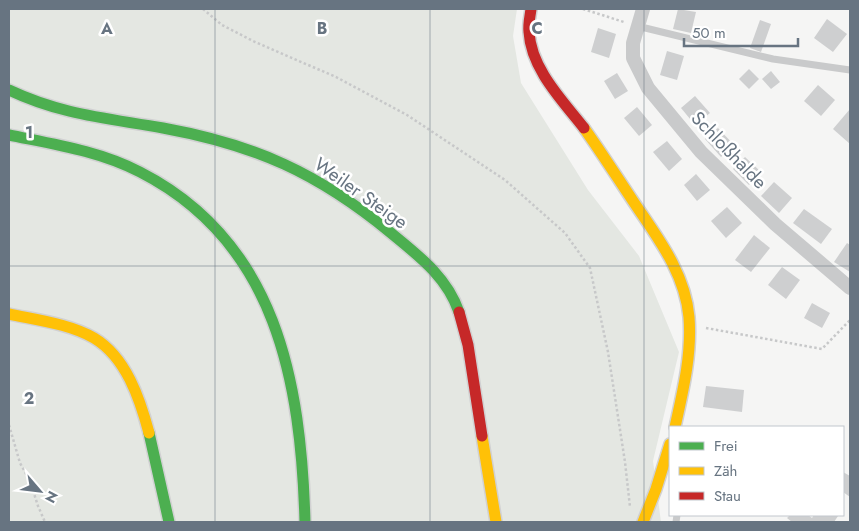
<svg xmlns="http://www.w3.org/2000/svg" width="859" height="531" font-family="Jost,sans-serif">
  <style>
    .green { fill: #e4e7e2 }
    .building { fill: #cecfd0 }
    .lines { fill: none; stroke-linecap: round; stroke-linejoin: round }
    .fast-casing { stroke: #d1d1d2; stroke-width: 14 }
    .slow-casing { stroke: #d1d1d2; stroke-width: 14 }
    .jam-casing { stroke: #d1d1d2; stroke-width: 14 }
    .path { stroke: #c7c8c9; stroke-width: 2.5; stroke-dasharray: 2.5 2.5; stroke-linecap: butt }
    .lane { stroke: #c9cacb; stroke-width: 7 }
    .street { stroke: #c9cacb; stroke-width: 14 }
    .fast { stroke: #4caf50; stroke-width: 11 }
    .slow { stroke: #ffc107; stroke-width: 11 }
    .jam { stroke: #c62828; stroke-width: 11 }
    .grid { fill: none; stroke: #677481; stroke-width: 1; stroke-opacity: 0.55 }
    .labels { text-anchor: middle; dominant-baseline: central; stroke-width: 5; stroke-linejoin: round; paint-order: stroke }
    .street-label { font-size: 19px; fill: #677481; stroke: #fff }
    .grid-label { font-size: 16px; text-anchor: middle; font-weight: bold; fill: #677481; stroke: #fff; stroke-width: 5; stroke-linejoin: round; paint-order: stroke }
  </style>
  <rect width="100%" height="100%" fill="#f5f5f4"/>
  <polygon class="green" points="9,9 517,9 513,36 521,83 588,190 639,256 679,352 653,461 661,522 9,522"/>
  <g class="building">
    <polygon points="678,9 696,12 691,33 673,29"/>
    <polygon points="827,19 847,34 833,52 814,38"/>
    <polygon points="760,20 771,24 761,52 750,48"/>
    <polygon points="598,28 616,34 609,58 591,52"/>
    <polygon points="667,51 684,56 677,80 660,75"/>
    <polygon points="749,69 759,79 749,89 739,79"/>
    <polygon points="771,71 780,82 771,89 762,79"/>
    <polygon points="617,73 628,91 615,99 604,81"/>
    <polygon points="818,85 835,100 821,116 804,101"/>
    <polygon points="695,96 710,113 695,125 681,108"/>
    <polygon points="637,107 652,125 639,136 624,118"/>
    <polygon points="850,109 850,144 833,129"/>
    <polygon points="718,128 734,145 721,157 705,139"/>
    <polygon points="667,141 682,159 669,171 653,152"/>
    <polygon points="745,157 761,172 749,185 733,169"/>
    <polygon points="696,174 710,190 697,201 684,185"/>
    <polygon points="774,182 792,198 779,213 761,196"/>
    <polygon points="727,207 742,223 726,238 711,221"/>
    <polygon points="804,209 832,229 821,244 793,223"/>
    <polygon points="754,235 770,248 751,272 735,260"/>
    <polygon points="847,243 850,245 850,272 834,262"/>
    <polygon points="782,267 800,280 786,299 768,285"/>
    <polygon points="812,303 830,313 822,328 804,318"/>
    <polygon points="706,386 744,390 742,412 703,407"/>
    <polygon points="843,472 850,476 850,497 843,492"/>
    <polygon points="790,515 808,515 812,518 814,515 838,516 834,522 792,522 787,518"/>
  </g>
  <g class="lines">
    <g class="fast-casing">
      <g id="fast">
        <path d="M 9,90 C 62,115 107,118 163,128 C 256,145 318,173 391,233 C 419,256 447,277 459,312"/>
        <path d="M 9,135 C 53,144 100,151 140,172 C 277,242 301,382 305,522"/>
        <polyline points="149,433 169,522"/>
      </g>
    </g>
    <g class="slow-casing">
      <g id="slow">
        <path d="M 584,128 C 601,152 617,177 633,201 C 657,237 685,272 689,317 C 692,354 683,391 675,427"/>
        <path d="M 9,314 C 37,320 70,324 94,338 C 126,357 140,399 149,433"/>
        <polyline points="482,436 496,522"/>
        <polyline points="643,522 656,489 670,444"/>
      </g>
    </g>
    <g class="jam-casing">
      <g id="jam">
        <path d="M 531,9 C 530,17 528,24 529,32 C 531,69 563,101 584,128"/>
        <polyline points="459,312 468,345 482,436"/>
      </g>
    </g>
    <g class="path">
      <polyline points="203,9 222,25 255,42 336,77 407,115 505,180 565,233 590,268 608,352 625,462 630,507"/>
      <polyline points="583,9 624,22"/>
      <polyline points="706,328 822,349 850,320"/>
      <polyline points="9,425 20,463 30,481 38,506 45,522"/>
    </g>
    <g class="lane">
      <polyline points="637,26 773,59 850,70"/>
      <polyline points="676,522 677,515"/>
    </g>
    <polyline class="street" points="643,9 633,43 633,58 648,88 701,152 775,224 850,288"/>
    <use href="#fast" class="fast"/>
    <use href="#slow" class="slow"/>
    <use href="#jam" class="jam"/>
  </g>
  <path class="grid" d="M 215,9 L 215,522M 430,9 L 430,522M 644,9 L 644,522M 9,266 L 850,266"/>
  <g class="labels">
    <g class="street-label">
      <text transform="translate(729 150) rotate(46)">Schloßhalde</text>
      <text transform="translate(361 193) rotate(35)">Weiler Steige</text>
    </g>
  </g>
  <g class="grid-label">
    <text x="107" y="34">A</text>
    <text x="322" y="34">B</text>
    <text x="537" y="34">C</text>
    <text x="29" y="138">1</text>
    <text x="29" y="404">2</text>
  </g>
  <rect width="859" height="531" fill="none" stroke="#677481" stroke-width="20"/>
  <rect x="669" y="426" width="175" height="90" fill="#ffffff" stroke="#c2c7cd"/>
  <rect x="679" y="442" width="25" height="8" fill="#4caf50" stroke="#c2c7cd"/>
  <text x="714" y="451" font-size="15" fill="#677481">Frei</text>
  <rect x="679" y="467" width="25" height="8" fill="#ffc107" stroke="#c2c7cd"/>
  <text x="714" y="476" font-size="15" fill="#677481">Zäh</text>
  <rect x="679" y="492" width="25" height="8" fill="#c62828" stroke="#c2c7cd"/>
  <text x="714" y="501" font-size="15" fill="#677481">Stau</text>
  <g transform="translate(40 491) rotate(118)" stroke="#ffffff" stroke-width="4" paint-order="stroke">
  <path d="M0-4L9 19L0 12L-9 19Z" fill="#677481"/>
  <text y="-8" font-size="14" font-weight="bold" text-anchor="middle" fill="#677481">N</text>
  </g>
  <path d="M684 38v8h114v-8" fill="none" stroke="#677481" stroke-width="2.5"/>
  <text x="692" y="38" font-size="15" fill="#677481" stroke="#ffffff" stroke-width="4" paint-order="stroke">50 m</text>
</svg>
